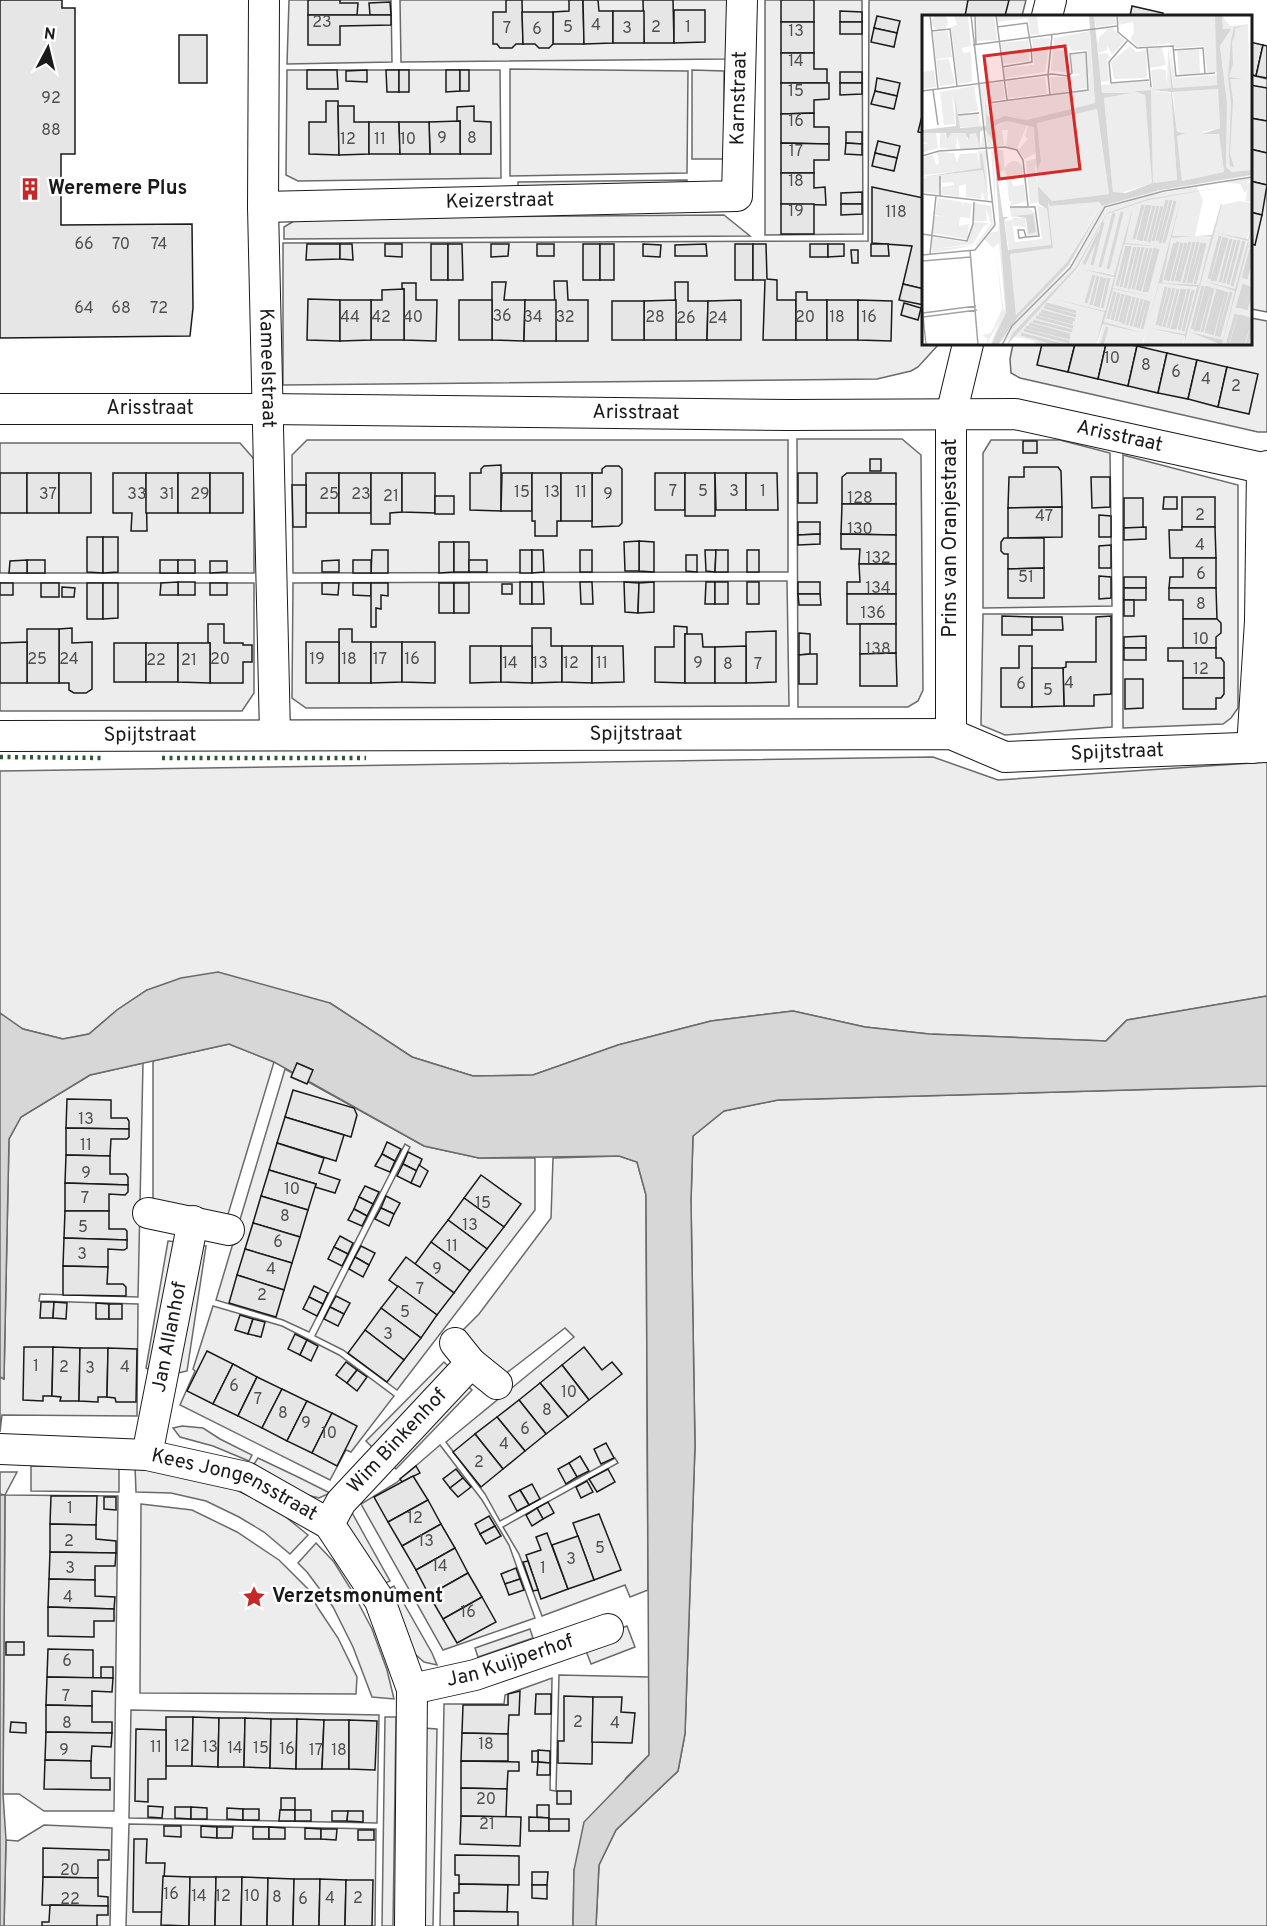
<svg xmlns="http://www.w3.org/2000/svg" width="1267" height="1926" font-family="Overpass,sans-serif">
  <style>
    .built { fill: #ededed; stroke: #6a6a6a; stroke-width: 1.5 }
    .water { fill: #d7d7d7; stroke: #6a6a6a; stroke-width: 1.5 }
    .building { fill: #e6e6e6; stroke: #1a1a1a; stroke-width: 1.5 }
    .lines { fill: none; stroke-linecap: round; stroke-linejoin: round }
    .minor-casing { stroke: #1a1a1a; stroke-width: 32 }
    .minor { stroke: #fff; stroke-width: 30 }
    .hedge { stroke: #2b5a34; stroke-width: 4.5; stroke-dasharray: 3 4.5; stroke-linecap: butt }
    .labels { text-anchor: middle; dominant-baseline: central; stroke-width: 4.5; stroke-linejoin: round; paint-order: stroke }
    .number-label { font-size: 16px; fill: #4d4d4d }
    .street-label { font-size: 20px; fill: #1a1a1a; stroke: #fff }
    .poi-label { font-size: 20px; font-weight: bold; fill: #1a1a1a; stroke: #fff; text-anchor: start }
    .inset-river { fill: none; stroke: #d7d7d7; stroke-width: 3 }
    .inset-road { fill: none; stroke: #a3a3a3; stroke-width: 1.5 }
    .view { fill: #d62828; fill-opacity: 0.15; stroke: #d62828; stroke-width: 3 }
    .inset-edge { fill: none; stroke: #1a1a1a; stroke-width: 3 }
  </style>
  <rect width="100%" height="100%" fill="#fff"/>
  <g class="built">
    <polygon points="289,0 391,0 392,62 287,64"/>
    <polygon points="400,0 728,0 727,59 401,62"/>
    <polygon points="765,0 862,0 863,234 765,235"/>
    <polygon points="869,0 1026,0 1022,16 924,16 924,344 939,344 918,367 911,371 877,379 283,385 283,243 868,241"/>
    <polygon points="510,69 688,71 687,173 510,176"/>
    <polygon points="287,70 500,70 501,178 298,181 286,175"/>
    <polygon points="692,70 724,71 724,159 692,159"/>
    <polygon points="1251,75 1267,79 1267,312 1251,309"/>
    <polygon points="687,180 687,188 518,190 518,182"/>
    <polygon points="724,215 750,236 284,239 284,227 299,218"/>
    <polygon points="1251,318 1267,321 1267,432 1258,432 1020,378 1011,373 1010,359 1013,344 1250,344"/>
    <polygon points="797,439 902,439 921,455 923,690 918,701 908,707 798,707"/>
    <polygon points="307,440 788,440 788,572 293,573 292,455"/>
    <polygon points="991,440 1060,440 1110,453 1112,606 983,608 983,453"/>
    <polygon points="0,443 240,443 254,459 254,573 0,573"/>
    <polygon points="1123,455 1238,485 1238,708 1231,718 1223,724 1123,728"/>
    <polygon points="787,581 789,706 306,708 292,698 293,583"/>
    <polygon points="0,583 254,583 254,693 242,711 0,711"/>
    <polygon points="983,614 1112,614 1112,727 1005,735 981,725"/>
    <polygon points="933,757 998,780 1267,762 1267,996 1127,1020 1106,1041 929,1034 865,1027 793,1011 711,1021 618,1045 533,1075 473,1076 412,1057 330,1003 147,990 117,1010 89,1034 63,1039 23,1029 0,1018 0,771"/>
    <polygon points="229,1044 274,1062 226,1221 153,1208 153,1061"/>
    <polygon points="143,1063 138,1297 40,1294 39,1301 138,1304 137,1416 2,1415 0,1432 0,1377 4,1379 9,1139 21,1117 90,1075"/>
    <polygon points="285,1069 424,1146 479,1158 535,1158 535,1210 397,1390 343,1350 315,1336 410,1147 405,1144 309,1332 283,1320 216,1300"/>
    <polygon points="1267,1086 1267,1926 596,1926 599,1865 616,1830 678,1771 685,1734 695,1446 691,1201 693,1136 724,1111 778,1100"/>
    <polygon points="619,1156 637,1162 646,1195 648,1590 630,1597 625,1585 542,1616 519,1554 503,1527 618,1463 615,1458 500,1521 485,1494 446,1442 574,1337 565,1328 500,1378 459,1334 479,1314 551,1218 553,1158"/>
    <polygon points="168,1241 177,1242 154,1372 146,1368"/>
    <polygon points="197,1245 206,1246 187,1371 178,1373"/>
    <polygon points="213,1306 282,1326 339,1355 394,1396 351,1452 346,1450 330,1480 180,1405 195,1371 193,1369"/>
    <polygon points="444,1362 452,1370 374,1449 366,1441"/>
    <polygon points="466,1384 472,1390 396,1469 390,1463"/>
    <polygon points="182,1426 203,1428 220,1439 252,1455 249,1461 213,1446 180,1437 173,1428"/>
    <polygon points="440,1445 482,1500 509,1545 535,1618 443,1650 361,1504 396,1483"/>
    <polygon points="258,1458 298,1477 330,1493 319,1498 307,1495 254,1464"/>
    <polygon points="31,1466 119,1467 119,1492 31,1491"/>
    <polygon points="135,1466 211,1478 276,1509 308,1535 290,1554 264,1532 239,1517 206,1501 171,1493 136,1492"/>
    <polygon points="0,1472 17,1472 5,1495 118,1496 114,1811 44,1811 19,1794 3,1794 5,1495 0,1494"/>
    <polygon points="141,1504 192,1510 237,1532 279,1560 308,1589 318,1608 338,1638 357,1677 356,1694 140,1693"/>
    <polygon points="350,1509 366,1538 390,1581 383,1584 345,1525"/>
    <polygon points="316,1543 334,1562 352,1591 372,1629 387,1670 394,1699 372,1697 353,1647 333,1607 307,1572 298,1563"/>
    <polygon points="394,1586 432,1653 437,1665 424,1662 415,1654 407,1641 386,1590"/>
    <polygon points="627,1626 635,1647 591,1664 583,1643"/>
    <polygon points="530,1629 533,1638 478,1657 475,1648"/>
    <polygon points="559,1675 649,1677 649,1755 626,1778 574,1870 573,1926 440,1926 444,1704 504,1704 505,1695 552,1678 550,1790 556,1791"/>
    <polygon points="131,1710 379,1715 377,1823 129,1818"/>
    <polygon points="385,1717 396,1717 393,1926 382,1926"/>
    <polygon points="423,1728 437,1729 433,1926 420,1926"/>
    <polygon points="129,1824 376,1829 375,1926 126,1926"/>
    <polygon points="44,1825 112,1828 110,1926 4,1926 6,1840 18,1841"/>
  </g>
  <g class="water">
    <polygon points="218,972 330,1003 412,1057 473,1076 533,1075 618,1045 711,1021 793,1011 865,1027 929,1034 1106,1041 1127,1020 1267,996 1267,1086 778,1100 724,1111 693,1136 691,1201 695,1446 685,1734 678,1771 616,1830 599,1865 596,1926 573,1926 574,1870 584,1822 649,1755 646,1195 637,1162 619,1156 479,1158 424,1146 274,1062 229,1044 90,1075 21,1117 9,1139 4,1379 0,1377 0,1013 23,1029 63,1039 89,1034 117,1010 147,990 181,978"/>
    <polygon points="0,1495 5,1495 3,1794 6,1840 4,1926 0,1926"/>
  </g>
  <g class="building">
    <polygon points="0,0 62,0 62,8 75,8 75,154 61,154 61,225 192,224 193,308 190,336 0,338"/>
    <polygon points="308,0 340,0 340,3 358,3 357,15 308,15"/>
    <polygon points="506,0 522,0 523,44 516,44 512,48 500,48 497,44 493,44 493,12 506,12"/>
    <polygon points="569,0 583,0 584,44 553,44 553,12 569,11"/>
    <polygon points="583,0 598,0 599,11 613,11 613,43 584,44"/>
    <polygon points="643,0 673,0 674,43 644,43"/>
    <rect x="781" y="0" width="33" height="22"/>
    <polygon points="968,0 1009,0 1005,16 965,16"/>
    <polygon points="390,2 391,15 370,15 369,3"/>
    <polygon points="1132,6 1163,13 1162,16 1130,16"/>
    <polygon points="674,10 705,10 705,42 674,43"/>
    <rect x="613" y="11" width="31" height="32"/>
    <polygon points="840,11 862,12 862,22 840,22"/>
    <polygon points="522,12 553,12 553,44 549,48 539,48 535,44 523,44"/>
    <polygon points="308,15 391,15 391,25 340,26 340,45 308,45"/>
    <polygon points="877,16 900,21 897,33 874,28"/>
    <rect x="781" y="22" width="33" height="31"/>
    <rect x="840" y="22" width="22" height="12"/>
    <polygon points="874,28 897,33 894,47 871,42"/>
    <rect x="179" y="35" width="28" height="48"/>
    <polygon points="1250,42 1263,45 1256,76 1250,74"/>
    <polygon points="1263,45 1267,46 1267,78 1256,76"/>
    <polygon points="781,53 814,53 814,69 827,69 827,83 781,83"/>
    <polygon points="307,70 337,70 338,89 307,89"/>
    <polygon points="367,70 367,82 346,81 346,71"/>
    <polygon points="386,70 399,70 399,92 387,92"/>
    <rect x="399" y="70" width="10" height="22"/>
    <polygon points="446,70 460,70 460,91 446,92"/>
    <rect x="460" y="70" width="9" height="21"/>
    <rect x="840" y="72" width="22" height="11"/>
    <polygon points="877,78 900,83 897,96 875,91"/>
    <polygon points="781,83 829,83 829,99 814,100 814,113 781,114"/>
    <polygon points="840,83 862,83 862,94 840,95"/>
    <polygon points="1250,85 1267,88 1267,121 1250,118"/>
    <polygon points="875,91 897,96 894,109 871,104"/>
    <polygon points="326,101 338,101 339,155 309,154 309,122 326,122"/>
    <polygon points="338,106 354,106 354,122 369,122 369,154 339,155"/>
    <polygon points="474,106 474,121 491,122 491,154 460,154 460,121 457,122 457,107"/>
    <polygon points="924,108 924,133 918,132"/>
    <polygon points="814,113 814,127 829,127 829,144 781,143 781,114"/>
    <polygon points="1250,118 1267,121 1267,153 1250,149"/>
    <polygon points="460,121 460,154 430,154 429,122"/>
    <polygon points="369,122 399,122 400,154 369,154"/>
    <polygon points="399,122 429,122 430,154 400,154"/>
    <polygon points="846,132 862,132 862,144 846,143"/>
    <polygon points="878,141 900,146 897,158 875,153"/>
    <polygon points="781,143 829,144 829,160 814,160 814,173 781,173"/>
    <polygon points="846,143 862,144 862,155 845,154"/>
    <polygon points="1250,149 1267,153 1267,185 1250,181"/>
    <polygon points="875,153 897,158 894,171 872,166"/>
    <polygon points="781,173 814,173 814,188 825,187 826,205 781,204"/>
    <polygon points="1250,181 1267,185 1262,215 1250,212"/>
    <polygon points="872,187 923,198 924,196 924,289 903,284 912,246 872,243"/>
    <polygon points="862,192 862,204 841,204 841,193"/>
    <rect x="781" y="204" width="33" height="30"/>
    <polygon points="841,204 862,204 862,214 841,215"/>
    <polygon points="1250,212 1262,215 1255,245 1250,244"/>
    <polygon points="307,244 340,244 340,259 306,260"/>
    <polygon points="340,244 352,244 353,260 340,259"/>
    <polygon points="385,244 402,244 402,257 385,256"/>
    <rect x="431" y="244" width="17" height="36"/>
    <polygon points="448,244 462,244 463,280 448,280"/>
    <polygon points="491,244 509,244 508,256 491,257"/>
    <rect x="537" y="244" width="17" height="12"/>
    <rect x="583" y="244" width="17" height="36"/>
    <rect x="600" y="244" width="14" height="36"/>
    <polygon points="643,244 661,245 660,257 643,256"/>
    <polygon points="706,244 707,256 675,256 675,245"/>
    <rect x="735" y="244" width="18" height="36"/>
    <polygon points="753,244 766,244 767,279 777,280 777,300 796,300 796,340 763,340 765,280 753,280"/>
    <rect x="810" y="244" width="18" height="13"/>
    <polygon points="828,244 844,244 844,256 828,257"/>
    <polygon points="871,244 888,244 889,256 871,256"/>
    <polygon points="851,250 858,250 858,263 852,263"/>
    <polygon points="554,281 567,281 568,300 588,300 588,341 556,341"/>
    <polygon points="492,282 506,282 504,300 525,300 524,341 492,340"/>
    <polygon points="675,282 688,282 688,301 708,301 707,340 676,340"/>
    <polygon points="402,283 416,283 416,300 437,300 436,341 404,340 404,289 402,289"/>
    <polygon points="903,284 924,289 924,305 899,300"/>
    <polygon points="404,289 404,340 371,340 371,300 382,300 382,290"/>
    <polygon points="796,292 807,292 807,300 827,300 827,340 796,340"/>
    <polygon points="308,299 340,300 340,341 307,340"/>
    <polygon points="340,300 371,300 371,340 340,341"/>
    <rect x="459" y="300" width="33" height="40"/>
    <polygon points="525,300 556,300 556,341 524,341"/>
    <polygon points="676,300 676,340 644,340 644,301"/>
    <polygon points="741,300 741,340 707,340 708,301"/>
    <rect x="827" y="300" width="31" height="40"/>
    <polygon points="858,300 892,301 891,341 858,340"/>
    <rect x="612" y="301" width="32" height="39"/>
    <polygon points="904,303 921,308 918,320 901,315"/>
    <polygon points="1042,344 1075,344 1068,372 1037,365"/>
    <polygon points="1075,344 1106,344 1098,379 1068,372"/>
    <polygon points="1106,344 1126,344 1137,346 1128,386 1098,379"/>
    <polygon points="1137,346 1167,353 1158,393 1128,386"/>
    <polygon points="1167,353 1197,360 1188,399 1158,393"/>
    <polygon points="1197,360 1227,367 1218,407 1188,399"/>
    <polygon points="1227,367 1258,374 1249,414 1218,407"/>
    <rect x="1023" y="441" width="14" height="12"/>
    <rect x="870" y="459" width="11" height="12"/>
    <polygon points="501,465 501,511 470,510 470,473 481,473 481,469 484,466"/>
    <polygon points="606,466 619,466 622,469 622,523 619,526 592,527 592,473 602,473 602,469"/>
    <polygon points="1024,467 1058,467 1061,471 1062,507 1008,508 1009,477 1024,477"/>
    <rect x="0" y="473" width="27" height="40"/>
    <rect x="27" y="473" width="32" height="40"/>
    <rect x="59" y="473" width="32" height="40"/>
    <polygon points="113,473 146,473 147,531 131,531 132,513 113,513"/>
    <rect x="146" y="473" width="32" height="40"/>
    <rect x="178" y="473" width="32" height="40"/>
    <rect x="210" y="473" width="33" height="40"/>
    <rect x="306" y="473" width="33" height="40"/>
    <rect x="339" y="473" width="32" height="40"/>
    <polygon points="371,473 402,473 402,512 390,513 390,524 371,524"/>
    <polygon points="402,473 435,473 435,513 402,512"/>
    <polygon points="502,473 532,473 532,511 501,511"/>
    <polygon points="532,473 561,473 561,521 557,521 557,536 535,536 535,521 532,521"/>
    <rect x="561" y="473" width="31" height="48"/>
    <rect x="655" y="473" width="30" height="37"/>
    <rect x="685" y="473" width="30" height="43"/>
    <polygon points="715,473 746,473 746,510 716,510"/>
    <polygon points="746,473 777,473 778,510 746,510"/>
    <rect x="798" y="473" width="19" height="30"/>
    <polygon points="847,473 896,473 896,504 842,504 842,477"/>
    <polygon points="1091,477 1110,477 1110,507 1092,508"/>
    <polygon points="292,485 306,485 306,527 293,527"/>
    <rect x="435" y="496" width="19" height="18"/>
    <polygon points="1164,497 1177,497 1177,509 1163,509"/>
    <rect x="1182" y="497" width="33" height="30"/>
    <rect x="1124" y="498" width="19" height="30"/>
    <polygon points="842,504 896,504 896,535 841,534"/>
    <polygon points="1062,507 1062,537 1008,538 1008,508"/>
    <polygon points="1099,515 1111,516 1111,537 1099,537"/>
    <polygon points="798,522 820,522 820,534 798,535"/>
    <polygon points="1146,527 1146,539 1124,540 1124,528"/>
    <polygon points="1182,527 1215,527 1216,558 1170,558 1169,530 1182,530"/>
    <polygon points="820,534 820,544 798,545 798,535"/>
    <polygon points="841,534 896,535 896,564 859,564 860,549 841,549"/>
    <polygon points="87,537 103,537 103,573 87,572"/>
    <polygon points="103,537 118,537 118,572 103,573"/>
    <polygon points="1004,538 1044,538 1044,568 1008,569 1008,554 1004,554 1001,551 1001,542"/>
    <polygon points="639,541 654,542 654,572 639,571"/>
    <polygon points="639,541 639,571 625,571 624,542"/>
    <polygon points="439,542 454,542 454,572 439,573"/>
    <rect x="454" y="542" width="15" height="30"/>
    <polygon points="1111,545 1111,568 1099,568 1099,546"/>
    <polygon points="372,550 388,550 388,573 371,573"/>
    <rect x="520" y="550" width="12" height="23"/>
    <polygon points="532,550 543,550 544,572 532,573"/>
    <rect x="580" y="550" width="12" height="22"/>
    <polygon points="705,550 716,550 715,572 706,571"/>
    <polygon points="716,550 728,550 728,572 715,572"/>
    <rect x="747" y="550" width="12" height="22"/>
    <polygon points="686,555 697,555 697,572 686,571"/>
    <polygon points="1183,558 1216,558 1216,588 1169,588 1170,577 1183,577"/>
    <rect x="27" y="560" width="18" height="13"/>
    <polygon points="27,560 27,573 9,573 10,561"/>
    <rect x="160" y="560" width="18" height="13"/>
    <rect x="178" y="560" width="17" height="13"/>
    <polygon points="339,560 339,572 322,572 322,561"/>
    <rect x="353" y="560" width="18" height="13"/>
    <rect x="469" y="560" width="18" height="12"/>
    <polygon points="210,561 227,561 227,572 210,573"/>
    <polygon points="859,564 896,564 896,594 847,594 847,582 860,582"/>
    <polygon points="1044,568 1044,598 1008,598 1008,569"/>
    <polygon points="1099,576 1111,577 1111,598 1099,599"/>
    <rect x="1124" y="577" width="22" height="11"/>
    <rect x="178" y="582" width="17" height="13"/>
    <polygon points="178,582 178,595 160,595 161,583"/>
    <rect x="520" y="582" width="12" height="22"/>
    <polygon points="532,582 543,582 544,604 532,604"/>
    <polygon points="580,582 592,582 593,604 581,604"/>
    <polygon points="624,582 639,583 638,613 625,612"/>
    <polygon points="654,582 654,612 638,613 639,583"/>
    <polygon points="706,582 715,582 715,604 705,604"/>
    <rect x="715" y="582" width="13" height="22"/>
    <rect x="747" y="582" width="12" height="22"/>
    <rect x="798" y="582" width="22" height="12"/>
    <rect x="0" y="583" width="13" height="12"/>
    <rect x="41" y="583" width="18" height="14"/>
    <rect x="87" y="583" width="16" height="36"/>
    <polygon points="103,583 118,583 118,618 103,619"/>
    <rect x="210" y="583" width="17" height="12"/>
    <polygon points="322,583 339,583 338,595 322,594"/>
    <polygon points="353,583 371,583 371,596 353,595"/>
    <polygon points="371,583 388,583 388,596 381,595 381,609 376,608 376,627 371,627"/>
    <rect x="439" y="583" width="15" height="30"/>
    <rect x="454" y="583" width="15" height="30"/>
    <rect x="502" y="584" width="10" height="10"/>
    <polygon points="62,587 75,588 74,597 62,597"/>
    <rect x="1124" y="588" width="22" height="12"/>
    <polygon points="1169,588 1216,588 1217,619 1183,619 1183,600 1169,600"/>
    <polygon points="798,594 820,594 821,605 799,605"/>
    <rect x="847" y="594" width="49" height="30"/>
    <rect x="1124" y="600" width="10" height="16"/>
    <polygon points="1002,616 1032,617 1032,635 1002,635"/>
    <polygon points="1111,616 1111,694 1094,695 1094,706 1064,706 1063,668 1066,667 1066,662 1096,662 1096,617"/>
    <polygon points="1032,617 1062,617 1063,630 1032,630"/>
    <polygon points="1183,619 1217,619 1221,623 1221,633 1216,637 1216,648 1183,648"/>
    <polygon points="208,624 224,624 224,643 243,643 243,645 252,645 252,662 243,662 243,683 210,683 210,643 208,643"/>
    <polygon points="860,624 896,624 896,653 860,654"/>
    <polygon points="674,626 687,627 687,634 685,634 685,683 655,682 655,647 674,647"/>
    <polygon points="72,628 72,643 92,642 92,689 86,693 74,693 69,690 69,683 59,683 59,629"/>
    <polygon points="532,628 551,628 551,646 562,646 562,682 532,683"/>
    <rect x="27" y="629" width="32" height="54"/>
    <polygon points="339,629 352,629 352,642 371,642 371,683 339,683"/>
    <polygon points="776,631 776,682 746,683 746,632"/>
    <polygon points="799,633 810,634 810,654 799,655"/>
    <polygon points="685,634 702,634 703,647 715,647 715,683 685,683"/>
    <polygon points="1146,636 1146,648 1124,648 1124,637"/>
    <polygon points="27,642 27,683 0,683 0,643"/>
    <rect x="306" y="642" width="33" height="41"/>
    <polygon points="371,642 402,642 402,682 371,683"/>
    <polygon points="402,642 435,642 435,683 402,682"/>
    <rect x="114" y="643" width="32" height="39"/>
    <rect x="146" y="643" width="32" height="39"/>
    <polygon points="178,643 210,643 210,683 178,682"/>
    <polygon points="470,646 501,646 501,682 470,683"/>
    <polygon points="501,646 532,646 532,683 501,682"/>
    <polygon points="562,646 592,646 592,683 562,682"/>
    <polygon points="592,646 623,646 624,682 592,683"/>
    <polygon points="746,646 746,683 715,683 715,647"/>
    <polygon points="1019,646 1032,646 1032,707 1001,707 1001,668 1019,668"/>
    <rect x="1124" y="648" width="22" height="12"/>
    <polygon points="1168,648 1216,648 1216,658 1221,658 1224,662 1224,678 1183,678 1183,661 1168,661"/>
    <polygon points="896,653 897,686 860,686 860,654"/>
    <polygon points="810,654 817,654 817,684 799,684 799,655"/>
    <polygon points="1032,668 1063,668 1064,706 1032,707"/>
    <polygon points="1183,678 1224,678 1224,694 1221,698 1216,698 1216,709 1183,709"/>
    <polygon points="1125,679 1143,679 1143,708 1125,709"/>
    <polygon points="297,1063 313,1070 307,1084 291,1077"/>
    <polygon points="293,1090 354,1108 357,1115 351,1137 285,1117"/>
    <polygon points="67,1099 111,1100 111,1118 127,1118 129,1121 129,1129 66,1128"/>
    <polygon points="285,1117 344,1135 336,1161 277,1143"/>
    <polygon points="66,1128 129,1129 129,1137 127,1139 111,1139 110,1156 66,1155"/>
    <polygon points="387,1142 401,1149 395,1161 382,1154"/>
    <polygon points="277,1143 324,1158 319,1173 340,1180 335,1193 315,1187 316,1184 269,1170"/>
    <polygon points="408,1152 422,1159 417,1171 403,1164"/>
    <polygon points="382,1154 395,1161 390,1172 375,1166"/>
    <polygon points="66,1155 110,1156 110,1174 126,1174 128,1177 128,1185 65,1183"/>
    <polygon points="403,1164 417,1171 411,1183 397,1176"/>
    <polygon points="419,1165 428,1171 420,1187 411,1183"/>
    <polygon points="269,1170 316,1184 308,1210 261,1196"/>
    <polygon points="481,1175 521,1204 504,1227 464,1198"/>
    <polygon points="65,1183 128,1185 128,1192 125,1195 109,1194 109,1211 65,1211"/>
    <polygon points="365,1186 379,1192 373,1204 359,1197"/>
    <polygon points="261,1196 308,1210 300,1237 253,1223"/>
    <polygon points="386,1196 400,1203 394,1214 381,1208"/>
    <polygon points="359,1197 373,1204 367,1216 354,1209"/>
    <polygon points="464,1198 504,1227 487,1249 448,1220"/>
    <polygon points="381,1208 394,1214 389,1226 375,1219"/>
    <polygon points="354,1209 367,1216 362,1226 348,1220"/>
    <polygon points="65,1211 109,1211 109,1229 125,1229 127,1231 127,1240 64,1238"/>
    <polygon points="448,1220 487,1249 470,1271 431,1242"/>
    <polygon points="253,1223 300,1237 292,1263 245,1249"/>
    <polygon points="340,1236 353,1243 348,1254 334,1247"/>
    <polygon points="64,1238 127,1240 127,1248 124,1250 108,1249 108,1267 63,1266"/>
    <polygon points="431,1242 470,1271 454,1293 415,1264"/>
    <polygon points="361,1246 375,1253 369,1265 355,1257"/>
    <polygon points="334,1247 348,1254 342,1266 328,1259"/>
    <polygon points="245,1249 292,1263 284,1290 237,1275"/>
    <polygon points="355,1257 369,1265 363,1277 349,1269"/>
    <polygon points="406,1257 454,1293 437,1315 389,1280"/>
    <polygon points="63,1266 108,1267 107,1284 123,1284 126,1287 126,1296 63,1295"/>
    <polygon points="237,1275 284,1290 276,1317 229,1303"/>
    <polygon points="314,1286 328,1293 323,1304 309,1297"/>
    <polygon points="398,1286 437,1315 421,1338 381,1308"/>
    <polygon points="336,1296 350,1303 344,1314 330,1307"/>
    <polygon points="309,1297 323,1304 317,1316 303,1309"/>
    <polygon points="41,1302 54,1302 53,1318 40,1318"/>
    <polygon points="54,1302 67,1303 66,1319 53,1318"/>
    <polygon points="96,1303 109,1304 109,1319 96,1319"/>
    <rect x="109" y="1304" width="13" height="15"/>
    <polygon points="330,1307 344,1314 338,1326 324,1319"/>
    <polygon points="381,1308 421,1338 404,1360 365,1330"/>
    <polygon points="240,1315 253,1319 248,1334 235,1330"/>
    <polygon points="253,1319 265,1322 261,1337 248,1334"/>
    <polygon points="365,1330 404,1360 387,1382 348,1353"/>
    <polygon points="295,1334 307,1340 300,1355 288,1349"/>
    <polygon points="307,1340 318,1346 311,1361 300,1355"/>
    <polygon points="24,1347 53,1347 52,1396 43,1396 43,1401 23,1400"/>
    <polygon points="53,1347 80,1348 79,1401 60,1401 61,1397 52,1396"/>
    <polygon points="584,1347 602,1370 612,1362 622,1374 589,1400 562,1365"/>
    <polygon points="80,1348 108,1348 107,1397 98,1397 98,1402 79,1401"/>
    <polygon points="108,1348 137,1349 136,1402 116,1402 115,1398 107,1397"/>
    <polygon points="207,1351 233,1364 213,1404 187,1391"/>
    <polygon points="346,1362 357,1370 347,1383 336,1375"/>
    <polygon points="233,1364 257,1377 238,1416 213,1404"/>
    <polygon points="562,1365 589,1400 568,1417 540,1383"/>
    <polygon points="357,1370 367,1377 357,1391 347,1383"/>
    <polygon points="257,1377 282,1389 262,1428 238,1416"/>
    <polygon points="540,1383 568,1417 546,1434 519,1400"/>
    <polygon points="282,1389 307,1401 287,1441 262,1428"/>
    <polygon points="519,1400 546,1434 525,1451 497,1417"/>
    <polygon points="307,1401 332,1413 312,1453 287,1441"/>
    <polygon points="332,1413 357,1426 337,1466 312,1453"/>
    <polygon points="497,1417 525,1451 503,1469 475,1434"/>
    <polygon points="475,1434 503,1469 481,1487 453,1452"/>
    <polygon points="606,1443 614,1458 601,1464 594,1449"/>
    <polygon points="580,1456 589,1471 577,1477 569,1463"/>
    <polygon points="569,1463 577,1477 566,1484 558,1469"/>
    <polygon points="416,1466 420,1473 402,1482 400,1479"/>
    <polygon points="456,1469 463,1478 450,1488 443,1479"/>
    <polygon points="608,1469 615,1482 597,1492 589,1479"/>
    <polygon points="413,1476 428,1500 388,1522 374,1497"/>
    <polygon points="463,1478 471,1487 458,1497 450,1488"/>
    <polygon points="587,1481 593,1492 581,1498 576,1487"/>
    <polygon points="532,1484 540,1499 529,1505 520,1490"/>
    <polygon points="520,1490 529,1505 517,1511 509,1496"/>
    <polygon points="51,1496 97,1496 96,1525 50,1524"/>
    <polygon points="104,1497 116,1497 116,1510 104,1509"/>
    <polygon points="428,1500 441,1524 402,1546 388,1522"/>
    <polygon points="548,1502 554,1513 543,1519 537,1508"/>
    <polygon points="537,1508 543,1519 532,1526 526,1515"/>
    <polygon points="599,1514 621,1570 594,1580 573,1523"/>
    <polygon points="489,1516 495,1526 480,1534 475,1524"/>
    <polygon points="50,1524 96,1525 96,1539 116,1541 116,1553 50,1552"/>
    <polygon points="441,1524 455,1548 416,1570 402,1546"/>
    <polygon points="495,1526 501,1536 486,1544 480,1534"/>
    <polygon points="547,1533 568,1589 541,1599 526,1555 541,1550 536,1537"/>
    <polygon points="578,1536 594,1580 568,1589 552,1545"/>
    <polygon points="455,1548 468,1573 429,1595 416,1570"/>
    <polygon points="50,1552 116,1553 115,1566 95,1566 95,1580 49,1579"/>
    <polygon points="528,1561 538,1590 533,1591 523,1562"/>
    <polygon points="516,1568 520,1579 505,1584 501,1574"/>
    <polygon points="468,1573 482,1597 443,1619 429,1595"/>
    <polygon points="49,1579 95,1580 95,1596 115,1597 114,1609 48,1607"/>
    <polygon points="520,1579 524,1590 509,1595 505,1584"/>
    <polygon points="482,1597 496,1622 457,1643 443,1619"/>
    <polygon points="48,1607 114,1609 114,1621 94,1621 94,1637 48,1636"/>
    <rect x="6" y="1642" width="18" height="13"/>
    <polygon points="48,1649 93,1650 93,1678 47,1677"/>
    <rect x="101" y="1667" width="12" height="11"/>
    <polygon points="47,1677 113,1678 112,1692 92,1691 92,1706 46,1705"/>
    <polygon points="520,1691 519,1715 509,1715 508,1734 462,1733 463,1705 508,1705 508,1694"/>
    <polygon points="536,1694 551,1694 551,1714 535,1714"/>
    <polygon points="564,1696 593,1697 592,1764 558,1763 558,1741 564,1741"/>
    <polygon points="593,1697 622,1697 621,1712 635,1713 632,1743 592,1742"/>
    <polygon points="46,1705 92,1706 92,1722 112,1722 112,1733 46,1732"/>
    <polygon points="166,1717 193,1717 192,1766 166,1766"/>
    <polygon points="193,1717 219,1718 218,1767 192,1766"/>
    <polygon points="219,1718 245,1718 244,1767 218,1767"/>
    <polygon points="245,1718 271,1719 270,1768 244,1767"/>
    <polygon points="271,1719 297,1719 296,1769 270,1768"/>
    <polygon points="297,1719 324,1720 322,1769 296,1769"/>
    <polygon points="324,1720 349,1720 349,1769 322,1769"/>
    <polygon points="349,1720 377,1721 375,1770 349,1769"/>
    <polygon points="11,1722 26,1723 26,1733 10,1732"/>
    <polygon points="136,1729 166,1730 166,1779 148,1779 148,1802 135,1801"/>
    <polygon points="46,1732 112,1733 111,1747 92,1746 91,1761 45,1760"/>
    <polygon points="462,1733 508,1734 508,1761 461,1761"/>
    <polygon points="538,1750 550,1751 550,1763 538,1762"/>
    <rect x="532" y="1751" width="6" height="11"/>
    <polygon points="45,1760 91,1761 91,1778 110,1778 110,1790 44,1789"/>
    <polygon points="461,1761 519,1762 519,1771 508,1771 507,1789 461,1788"/>
    <polygon points="538,1762 550,1763 550,1775 537,1775"/>
    <polygon points="461,1788 507,1789 506,1817 461,1816"/>
    <rect x="557" y="1791" width="14" height="13"/>
    <rect x="281" y="1798" width="14" height="12"/>
    <polygon points="537,1805 549,1805 549,1818 537,1817"/>
    <polygon points="148,1806 163,1807 162,1818 148,1817"/>
    <polygon points="175,1807 191,1807 191,1819 175,1818"/>
    <polygon points="191,1807 207,1808 207,1819 191,1819"/>
    <polygon points="227,1808 243,1809 243,1820 227,1819"/>
    <rect x="243" y="1809" width="16" height="11"/>
    <polygon points="280,1810 295,1810 295,1821 279,1821"/>
    <rect x="295" y="1810" width="16" height="11"/>
    <polygon points="332,1811 348,1811 347,1821 332,1821"/>
    <polygon points="348,1811 363,1811 363,1822 347,1821"/>
    <polygon points="461,1816 521,1817 520,1846 460,1844"/>
    <polygon points="529,1817 549,1818 549,1831 529,1831"/>
    <rect x="549" y="1819" width="20" height="12"/>
    <polygon points="164,1826 181,1826 181,1837 164,1836"/>
    <polygon points="201,1826 217,1827 217,1838 201,1837"/>
    <polygon points="217,1827 233,1827 232,1838 217,1838"/>
    <rect x="253" y="1827" width="16" height="12"/>
    <polygon points="269,1827 285,1828 285,1839 269,1839"/>
    <polygon points="305,1828 321,1829 321,1839 305,1839"/>
    <polygon points="321,1829 337,1829 336,1840 321,1839"/>
    <rect x="358" y="1830" width="16" height="10"/>
    <polygon points="134,1839 147,1839 146,1863 165,1863 162,1912 133,1912"/>
    <polygon points="43,1848 109,1850 109,1860 98,1860 98,1878 43,1877"/>
    <polygon points="455,1855 519,1856 519,1885 459,1884 459,1875 455,1875"/>
    <polygon points="532,1872 548,1872 547,1885 532,1885"/>
    <polygon points="163,1876 190,1877 189,1926 161,1925"/>
    <polygon points="43,1877 98,1878 98,1896 108,1897 108,1906 42,1905"/>
    <polygon points="190,1877 216,1877 215,1926 189,1926"/>
    <polygon points="216,1877 242,1877 241,1926 215,1926"/>
    <polygon points="242,1877 268,1878 267,1926 241,1926"/>
    <polygon points="268,1878 294,1879 293,1926 267,1926"/>
    <polygon points="294,1879 320,1879 319,1926 293,1926"/>
    <polygon points="320,1879 346,1880 345,1926 319,1926"/>
    <polygon points="346,1880 373,1880 372,1926 345,1926"/>
    <polygon points="459,1884 508,1885 507,1912 454,1911 454,1893 459,1893"/>
    <polygon points="532,1885 547,1885 547,1899 532,1898"/>
    <polygon points="50,1905 108,1906 108,1915 97,1915 97,1926 42,1926 42,1922 49,1922"/>
    <polygon points="454,1911 518,1912 518,1926 454,1926"/>
  </g>
  <g class="lines">
    <g class="minor-casing">
      <g id="minor">
        <path id="s1" d="M 264,0 L 263,207 L 275,734"/>
        <polyline points="1047,16 1051,0"/>
        <path id="s2" d="M 263,207 L 737,196 L 742,0"/>
        <path id="s3" d="M 0,409 L 267,409 L 790,415 L 1015,414 L 1262,468 L 1267,466"/>
        <polyline points="951,734 951,415 968,344"/>
        <path id="s4" d="M 0,736 L 951,734 L 1005,757 L 1267,747"/>
        <polyline points="1252,748 1260,621 1262,468"/>
        <polyline points="148,1213 229,1230"/>
        <polyline points="455,1343 471,1363"/>
        <path id="s5" d="M 0,1449 L 147,1455 L 246,1477 L 329,1524 L 380,1601 L 412,1689 L 410,1926"/>
        <path id="s6" d="M 147,1455 L 193,1221"/>
        <path id="s7" d="M 329,1524 L 341,1502 L 471,1363 L 497,1384"/>
        <path id="s8" d="M 412,1689 L 475,1675 L 608,1629"/>
      </g>
    </g>
    <use href="#minor" class="minor"/>
    <g class="hedge">
      <polyline points="0,757 104,758"/>
      <polyline points="162,758 366,758"/>
    </g>
  </g>
  <defs>
    <g id="building-bare" transform="scale(1.8)"><path d="M-4-6H4V6H1V3H-1V6H-4ZM-2.5-4.3h1.7v1.8h-1.7ZM.8-4.3h1.7v1.8H.8ZM-2.5-1h1.7V.8h-1.7ZM.8-1h1.7V.8H.8Z" fill="#c62828" stroke="#fff" stroke-width="2.5" paint-order="stroke"/></g>
    <g id="sight-bare" transform="scale(1.8)"><path d="M0-6L1.8-2.2L6-1.7L2.9 1.2L3.7 5.4L0 3.3L-3.7 5.4L-2.9 1.2L-6-1.7L-1.8-2.2Z" fill="#c62828" stroke="#fff" stroke-width="2.5" paint-order="stroke"/></g>
  </defs>
  <g fill-rule="evenodd">
    <use href="#building-bare" x="30" y="189"/>
    <use href="#sight-bare" x="254" y="1597"/>
  </g>
  <g class="labels">
    <g class="number-label">
      <text x="322" y="23">23</text>
      <text x="596" y="26">4</text>
      <text x="568" y="28">5</text>
      <text x="656" y="28">2</text>
      <text x="688" y="28">1</text>
      <text x="507" y="29">7</text>
      <text x="627" y="29">3</text>
      <text x="537" y="30">6</text>
      <text x="796" y="32">13</text>
      <text x="796" y="62">14</text>
      <text x="796" y="92">15</text>
      <text x="51" y="99">92</text>
      <text x="796" y="122">16</text>
      <text x="51" y="131">88</text>
      <text x="442" y="139">9</text>
      <text x="472" y="139">8</text>
      <text x="348" y="140">12</text>
      <text x="380" y="140">11</text>
      <text x="408" y="140">10</text>
      <text x="796" y="152">17</text>
      <text x="796" y="182">18</text>
      <text x="796" y="212">19</text>
      <text x="896" y="213">118</text>
      <text x="84" y="245">66</text>
      <text x="121" y="245">70</text>
      <text x="159" y="245">74</text>
      <text x="84" y="309">64</text>
      <text x="121" y="309">68</text>
      <text x="159" y="309">72</text>
      <text x="502" y="317">36</text>
      <text x="350" y="318">44</text>
      <text x="381" y="318">42</text>
      <text x="413" y="318">40</text>
      <text x="533" y="318">34</text>
      <text x="565" y="318">32</text>
      <text x="655" y="318">28</text>
      <text x="805" y="318">20</text>
      <text x="837" y="318">18</text>
      <text x="869" y="318">16</text>
      <text x="686" y="319">26</text>
      <text x="718" y="319">24</text>
      <text x="1112" y="359">10</text>
      <text x="1146" y="366">8</text>
      <text x="1176" y="373">6</text>
      <text x="1206" y="380">4</text>
      <text x="1236" y="387">2</text>
      <text x="673" y="492">7</text>
      <text x="703" y="492">5</text>
      <text x="734" y="492">3</text>
      <text x="763" y="492">1</text>
      <text x="522" y="493">15</text>
      <text x="552" y="493">13</text>
      <text x="581" y="493">11</text>
      <text x="48" y="495">37</text>
      <text x="137" y="495">33</text>
      <text x="167" y="495">31</text>
      <text x="200" y="495">29</text>
      <text x="329" y="495">25</text>
      <text x="361" y="495">23</text>
      <text x="608" y="495">9</text>
      <text x="391" y="497">21</text>
      <text x="860" y="499">128</text>
      <text x="1200" y="516">2</text>
      <text x="1044" y="517">47</text>
      <text x="860" y="530">130</text>
      <text x="1200" y="546">4</text>
      <text x="878" y="559">132</text>
      <text x="1201" y="575">6</text>
      <text x="1026" y="578">51</text>
      <text x="878" y="589">134</text>
      <text x="1201" y="605">8</text>
      <text x="873" y="614">136</text>
      <text x="1201" y="640">10</text>
      <text x="878" y="650">138</text>
      <text x="37" y="660">25</text>
      <text x="69" y="660">24</text>
      <text x="220" y="660">20</text>
      <text x="317" y="660">19</text>
      <text x="349" y="660">18</text>
      <text x="380" y="660">17</text>
      <text x="412" y="660">16</text>
      <text x="156" y="661">22</text>
      <text x="189" y="661">21</text>
      <text x="510" y="664">14</text>
      <text x="540" y="664">13</text>
      <text x="571" y="664">12</text>
      <text x="602" y="664">11</text>
      <text x="698" y="664">9</text>
      <text x="728" y="665">8</text>
      <text x="758" y="665">7</text>
      <text x="1201" y="670">12</text>
      <text x="1069" y="684">4</text>
      <text x="1021" y="685">6</text>
      <text x="1048" y="691">5</text>
      <text x="86" y="1120">13</text>
      <text x="86" y="1146">11</text>
      <text x="86" y="1174">9</text>
      <text x="292" y="1190">10</text>
      <text x="85" y="1199">7</text>
      <text x="483" y="1204">15</text>
      <text x="285" y="1217">8</text>
      <text x="470" y="1226">13</text>
      <text x="83" y="1228">5</text>
      <text x="278" y="1243">6</text>
      <text x="452" y="1247">11</text>
      <text x="82" y="1255">3</text>
      <text x="271" y="1270">4</text>
      <text x="437" y="1270">9</text>
      <text x="420" y="1290">7</text>
      <text x="262" y="1296">2</text>
      <text x="405" y="1313">5</text>
      <text x="388" y="1335">3</text>
      <text x="36" y="1367">1</text>
      <text x="64" y="1368">2</text>
      <text x="125" y="1368">4</text>
      <text x="90" y="1369">3</text>
      <text x="234" y="1387">6</text>
      <text x="569" y="1393">10</text>
      <text x="258" y="1400">7</text>
      <text x="547" y="1411">8</text>
      <text x="283" y="1414">8</text>
      <text x="306" y="1424">9</text>
      <text x="525" y="1430">6</text>
      <text x="329" y="1434">10</text>
      <text x="504" y="1445">4</text>
      <text x="479" y="1463">2</text>
      <text x="70" y="1509">1</text>
      <text x="415" y="1519">12</text>
      <text x="69" y="1542">2</text>
      <text x="426" y="1542">13</text>
      <text x="600" y="1549">5</text>
      <text x="571" y="1560">3</text>
      <text x="440" y="1567">14</text>
      <text x="70" y="1569">3</text>
      <text x="543" y="1569">1</text>
      <text x="68" y="1598">4</text>
      <text x="468" y="1613">16</text>
      <text x="67" y="1662">6</text>
      <text x="66" y="1697">7</text>
      <text x="578" y="1723">2</text>
      <text x="67" y="1724">8</text>
      <text x="615" y="1724">4</text>
      <text x="486" y="1745">18</text>
      <text x="182" y="1747">12</text>
      <text x="156" y="1748">11</text>
      <text x="210" y="1748">13</text>
      <text x="235" y="1749">14</text>
      <text x="261" y="1749">15</text>
      <text x="287" y="1750">16</text>
      <text x="64" y="1751">9</text>
      <text x="316" y="1751">17</text>
      <text x="339" y="1751">18</text>
      <text x="486" y="1800">20</text>
      <text x="487" y="1825">21</text>
      <text x="70" y="1871">20</text>
      <text x="171" y="1895">16</text>
      <text x="199" y="1897">14</text>
      <text x="223" y="1897">12</text>
      <text x="252" y="1897">10</text>
      <text x="277" y="1898">8</text>
      <text x="330" y="1899">4</text>
      <text x="358" y="1899">2</text>
      <text x="70" y="1900">22</text>
      <text x="303" y="1900">6</text>
    </g>
    <g class="street-label">
      <text stroke="none"><textPath href="#s2" startOffset="572">Karnstraat</textPath></text>
      <text stroke="none"><textPath href="#s2" startOffset="237">Keizerstraat</textPath></text>
      <text stroke="none"><textPath href="#s1" startOffset="368">Kameelstraat</textPath></text>
      <text stroke="none"><textPath href="#s3" startOffset="150">Arisstraat</textPath></text>
      <text stroke="none"><textPath href="#s3" startOffset="636">Arisstraat</textPath></text>
      <text stroke="none"><textPath href="#s3" startOffset="1122">Arisstraat</textPath></text>
      <text transform="translate(951 538) rotate(-90)">Prins van Oranjestraat</text>
      <text stroke="none"><textPath href="#s4" startOffset="636">Spijtstraat</textPath></text>
      <text stroke="none"><textPath href="#s4" startOffset="150">Spijtstraat</textPath></text>
      <text stroke="none"><textPath href="#s4" startOffset="1122">Spijtstraat</textPath></text>
      <text stroke="none"><textPath href="#s6" startOffset="120">Jan Allanhof</textPath></text>
      <text stroke="none"><textPath href="#s7" startOffset="108">Wim Binkenhof</textPath></text>
      <text stroke="none"><textPath href="#s5" startOffset="240">Kees Jongensstraat</textPath></text>
      <text stroke="none"><textPath href="#s8" startOffset="102">Jan Kuijperhof</textPath></text>
    </g>
    <g class="poi-label">
      <text x="48" y="189">Weremere Plus</text>
      <text x="272" y="1597">Verzetsmonument</text>
    </g>
  </g>
  <g transform="translate(922 15)">
    <rect width="330" height="330" fill="#fff"/>
    <path d="M10 7a8 8 0 1 1 16 0a8 8 0 1 1-16 0ZM 32,0 L 46,0 L 49,31 L 40,33 L 41,38 L 49,37 L 50,67 L 36,69 L 29,12 L 35,10 ZM 54,0 L 72,0 L 75,25 L 55,26 ZM 75,0 L 119,0 L 115,2 L 117,19 L 109,20 L 106,3 L 76,7 ZM 172,0 L 193,0 L 194,9 L 174,12 ZM 196,0 L 234,0 L 234,4 L 234,0 L 296,0 L 295,57 L 285,57 L 282,31 L 254,33 L 247,28 L 237,30 L 236,25 L 236,30 L 216,32 L 208,24 L 212,18 L 211,7 L 196,10 ZM 300,0 L 308,11 L 326,9 L 330,155 L 310,157 L 304,152 L 305,88 L 298,31 L 308,15 L 301,14 ZM 191,13 L 203,26 L 190,40 L 185,30 L 185,35 L 176,38 L 174,15 L 177,30 L 177,22 L 185,15 L 179,14 ZM 26,16 L 30,42 L 14,44 L 11,17 ZM 168,16 L 173,88 L 100,106 L 91,102 L 74,107 L 66,103 L 64,90 L 167,75 L 165,35 L 149,36 L 148,31 L 132,30 L 132,23 ZM 128,23 L 123,57 L 83,63 L 82,53 L 112,50 L 110,24 ZM 107,25 L 107,46 L 81,49 L 79,28 ZM 205,27 L 214,37 L 224,35 L 225,63 L 192,64 L 189,47 L 208,31 ZM 240,32 L 244,50 L 228,53 L 226,34 ZM 246,32 L 249,73 L 230,76 L 249,78 L 255,165 L 231,168 L 229,75 L 212,76 L 223,79 L 230,168 L 195,179 L 191,177 L 182,83 L 210,78 L 180,79 L 179,70 L 225,66 L 231,73 L 229,55 L 236,54 L 244,55 L 245,72 ZM 248,32 L 253,63 L 296,60 L 295,70 L 251,73 ZM 277,34 L 278,58 L 257,60 L 255,36 ZM 131,35 L 146,36 L 148,58 L 129,56 ZM 164,38 L 165,73 L 149,76 L 147,62 L 160,59 L 151,59 L 149,40 ZM 185,38 L 189,43 L 185,44 L 187,66 L 179,67 L 176,39 ZM 27,44 L 33,69 L 18,71 L 14,45 ZM 12,55 L 14,72 L 0,74 L 0,57 ZM 123,62 L 125,79 L 86,83 L 85,66 ZM 128,62 L 145,62 L 146,76 L 130,79 ZM 81,67 L 83,84 L 64,86 L 62,71 L 63,112 L 57,70 ZM 52,71 L 56,96 L 35,99 L 30,81 L 33,109 L 22,110 L 18,77 ZM 296,74 L 298,113 L 280,117 L 297,119 L 302,157 L 260,166 L 255,121 L 263,117 L 255,117 L 251,77 ZM 175,94 L 187,179 L 130,186 L 116,171 L 115,155 L 119,146 L 115,108 ZM 56,99 L 59,112 L 37,112 L 35,101 ZM 85,106 L 105,110 L 95,134 L 84,131 L 86,115 L 80,115 L 82,130 L 66,132 L 63,114 L 73,128 L 72,112 ZM 106,110 L 112,112 L 116,137 L 103,144 L 96,135 L 106,124 L 103,121 ZM 61,115 L 63,133 L 38,134 L 35,121 L 34,134 L 18,133 L 18,118 L 22,118 L 25,125 L 29,118 L 43,118 L 46,125 L 48,118 L 55,118 L 59,131 ZM 0,118 L 14,118 L 16,133 L 0,138 L 0,129 L 8,128 L 0,127 ZM 69,135 L 81,135 L 83,156 L 76,155 L 72,137 L 74,206 ZM 56,136 L 64,136 L 66,185 L 63,186 L 60,176 L 59,184 L 44,182 L 44,169 L 37,171 L 37,182 L 19,179 L 20,172 L 32,170 L 31,167 L 20,168 L 19,161 L 17,179 L 0,177 L 0,163 L 9,162 L 0,162 L 58,155 L 0,160 L 0,143 L 8,142 L 1,142 L 11,140 L 14,150 L 17,148 L 15,137 L 32,138 L 35,147 L 38,139 L 55,138 L 58,152 ZM 116,143 L 113,153 L 118,187 L 108,189 L 104,146 ZM83 155a9 9 0 1 1 18 0a9 9 0 1 1-18 0ZM 330,160 L 242,175 L 183,191 L 146,252 L 76,330 L 96,302 L 147,250 L 178,192 L 145,247 L 94,300 L 88,239 L 131,233 L 126,188 L 128,191 L 177,187 L 180,191 L 238,175 ZM 330,163 L 324,168 L 330,168 L 330,187 L 323,186 L 326,174 L 323,178 L 318,169 L 301,167 ZM 89,164 L 91,171 L 102,170 L 104,186 L 88,191 L 90,186 L 87,186 L 85,165 ZM 275,172 L 281,185 L 273,221 L 289,223 L 277,270 L 265,270 L 276,273 L 264,319 L 243,316 L 263,321 L 261,330 L 221,330 L 223,318 L 220,330 L 176,330 L 190,274 L 196,275 L 191,272 L 206,214 L 193,259 L 181,258 L 192,262 L 183,296 L 146,287 L 182,297 L 174,330 L 113,330 L 112,326 L 89,321 L 81,330 L 91,312 L 148,253 L 182,194 L 233,179 ZM 16,183 L 40,187 L 40,193 L 41,187 L 50,189 L 48,203 L 38,202 L 37,211 L 47,209 L 45,224 L 9,218 L 13,201 L 25,202 L 13,200 ZM 318,186 L 330,188 L 330,211 L 324,225 L 327,228 L 330,215 L 330,268 L 325,267 L 330,269 L 330,330 L 300,330 L 301,325 L 299,330 L 262,330 L 299,190 ZM 52,188 L 69,191 L 71,210 L 55,230 L 10,238 L 10,222 L 43,227 L 52,207 L 67,208 L 61,212 L 51,229 L 11,234 L 53,230 L 69,209 L 64,193 L 65,206 L 52,206 ZM 115,190 L 125,194 L 129,231 L 87,235 L 82,206 L 90,205 L 93,227 L 120,224 ZM 105,192 L 113,198 L 116,220 L 106,221 L 103,212 L 91,211 L 90,203 L 103,203 L 105,218 L 111,199 L 89,202 L 88,193 ZM 77,207 L 84,298 L 83,305 L 68,330 L 83,293 L 77,228 L 71,233 L 62,224 L 67,218 L 76,216 ZM 74,235 L 82,298 L 65,329 L 65,323 L 60,320 L 69,318 L 80,294 Z" fill="#ededed"/>
    <path d="M 167,0 L 172,0 L 180,78 L 210,78 L 182,83 L 191,177 L 204,178 L 230,168 L 223,80 L 212,76 L 229,75 L 231,168 L 255,165 L 249,77 L 230,75 L 249,73 L 246,32 L 251,73 L 295,70 L 293,0 L 300,0 L 301,14 L 309,14 L 298,31 L 305,88 L 304,152 L 310,157 L 330,155 L 330,160 L 238,175 L 180,191 L 177,187 L 128,191 L 126,188 L 131,233 L 88,239 L 94,300 L 145,247 L 179,192 L 147,250 L 96,302 L 76,330 L 69,330 L 84,298 L 72,136 L 81,202 L 87,202 L 82,205 L 86,235 L 129,230 L 125,194 L 117,189 L 112,112 L 85,106 L 76,109 L 71,113 L 73,129 L 63,114 L 58,117 L 58,132 L 54,118 L 48,119 L 47,125 L 43,118 L 29,118 L 25,125 L 24,118 L 0,118 L 0,115 L 34,111 L 33,84 L 38,113 L 64,111 L 62,70 L 65,100 L 71,106 L 83,101 L 104,105 L 173,88 ZM 296,74 L 298,113 L 280,119 L 297,119 L 302,157 L 260,166 L 255,121 L 264,118 L 255,117 L 250,77 ZM 175,94 L 187,179 L 130,186 L 116,171 L 115,155 L 119,146 L 115,108 ZM 324,11 L 313,13 L 313,20 L 310,27 L 311,48 L 307,62 L 321,64 L 308,64 L 311,85 L 308,139 L 312,152 L 308,151 L 307,141 L 309,88 L 306,62 L 309,25 L 312,12 ZM 58,139 L 60,139 L 66,183 L 61,155 L 0,162 L 59,153 ZM 307,171 L 226,185 L 185,199 L 155,253 L 85,330 L 90,319 L 154,252 L 185,198 L 226,184 ZM 259,183 L 250,221 L 272,221 L 249,223 L 240,268 L 277,270 L 289,222 L 274,221 L 290,220 L 299,189 L 300,189 L 262,330 L 263,321 L 228,313 L 263,319 L 275,272 L 237,268 L 224,315 ZM 211,192 L 203,228 L 244,232 L 202,229 L 191,273 L 230,282 L 191,274 L 182,307 L 221,318 L 181,309 L 174,330 L 182,297 L 129,283 L 183,296 L 192,262 L 159,254 L 192,260 ZM 111,199 L 114,217 L 106,219 L 104,203 L 91,201 ZM 330,211 L 326,230 L 330,233 L 326,232 L 300,330 L 268,317 L 301,325 L 313,276 L 282,266 L 313,274 L 326,226 L 295,218 L 326,224 Z" fill="#d7d7d7" fill-rule="evenodd"/>
    <path class="inset-river" d="M 212,224 L 221,190M 216,225 L 225,190M 219,226 L 228,190M 223,226 L 232,191M 231,226 L 240,191M 235,226 L 245,185M 227,227 L 236,191M 238,228 L 249,185M 242,228 L 253,186M 162,249 L 177,218M 170,250 L 181,207M 178,252 L 192,198M 186,254 L 200,197M 321,263 L 329,234M 287,264 L 298,221M 324,264 L 330,241M 243,265 L 253,228M 246,266 L 256,227M 250,266 L 260,228M 254,266 L 264,228M 290,266 L 302,222M 293,266 L 305,223M 257,267 L 268,227M 298,267 L 309,224M 262,268 L 272,227M 266,268 L 276,227M 269,268 L 280,228M 302,268 L 313,225M 273,269 L 283,228M 306,269 L 317,225M 195,271 L 205,231M 310,271 L 322,226M 199,272 L 208,231M 203,273 L 213,232M 207,274 L 217,232M 211,274 L 221,232M 215,275 L 225,233M 218,276 L 229,233M 222,277 L 233,233M 225,277 L 236,234M 164,288 L 172,260M 124,289 L 154,297M 169,290 L 176,261M 173,291 L 180,262M 122,292 L 154,301M 176,292 L 183,263M 180,293 L 187,263M 315,293 L 322,269M 318,293 L 324,270M 321,294 L 327,271M 324,295 L 330,272M 119,296 L 153,305M 117,299 L 151,308M 114,302 L 151,312M 186,304 L 193,277M 190,305 L 197,278M 111,306 L 150,316M 194,306 L 201,279M 198,307 L 205,280M 107,309 L 148,320M 201,309 L 208,281M 205,310 L 212,282M 235,310 L 244,272M 209,311 L 216,283M 238,311 L 248,273M 104,312 L 148,323M 213,312 L 220,284M 242,312 L 252,273M 216,313 L 224,285M 246,313 L 256,274M 220,314 L 227,286M 250,314 L 260,274M 253,314 L 263,274M 270,314 L 281,271M 102,315 L 147,327M 257,315 L 267,274M 261,316 L 271,275M 273,316 L 285,271M 276,316 L 288,272M 280,317 L 291,273M 284,318 L 296,274M 99,319 L 140,330M 287,319 L 299,275M 290,320 L 302,276M 294,321 L 305,277M 297,322 L 309,277M 180,330 L 185,312M 305,330 L 314,299M 309,330 L 317,300M 312,330 L 320,300M 315,330 L 323,301M 318,330 L 326,302M 321,330 L 329,303M 325,330 L 330,311"/>
    <path class="inset-road" d="M 8,0 L 16,74M 49,0 L 53,1 L 54,30M 74,0 L 85,85M 195,0 L 196,17 L 215,33 L 251,31 L 254,61 L 293,58M 75,12 L 105,8 L 109,32 L 110,47 L 80,52M 9,16 L 28,14 L 35,71M 206,25 L 187,47 L 189,68 L 227,65M 51,30 L 195,11M 225,33 L 229,72M 251,35 L 281,33 L 283,59M 146,61 L 148,79M 11,75 L 16,110M 0,76 L 130,59 L 146,61 L 150,58 L 148,39 L 164,37 L 166,75 L 66,88M 128,80 L 126,60 L 130,20M 36,100 L 57,98M 0,141 L 17,136 L 83,132 L 95,135 L 101,145 L 106,191M 0,179 L 71,187M 18,181 L 18,161M 88,192 L 113,192 L 117,221 L 104,222 L 98,223 L 97,223 L 96,215 L 102,215 L 104,222M 0,219 L 45,226 L 51,209 L 52,187M 48,235 L 56,330M 8,239 L 14,181M 0,240 L 53,235 L 73,210 L 49,0M 0,246 L 49,242M 0,291 L 4,330M 1,298 L 54,291M 1,302 L 55,295M 80,330 L 90,311 L 148,253 L 183,192 L 242,176 L 330,162"/>
    <path class="view" d="M 143,31 L 158,154 L 77,164 L 62,41 Z"/>
    <rect width="330" height="330" class="inset-edge"/>
  </g>
  <g transform="translate(48 48) rotate(7)" stroke="#ffffff" stroke-width="4.5" paint-order="stroke">
  <path d="M0-4.5L10 22L0 15L-10 22Z" fill="#1a1a1a"/>
  <text y="-9" font-size="16" font-weight="bold" text-anchor="middle" fill="#1a1a1a">N</text>
  </g>
</svg>
